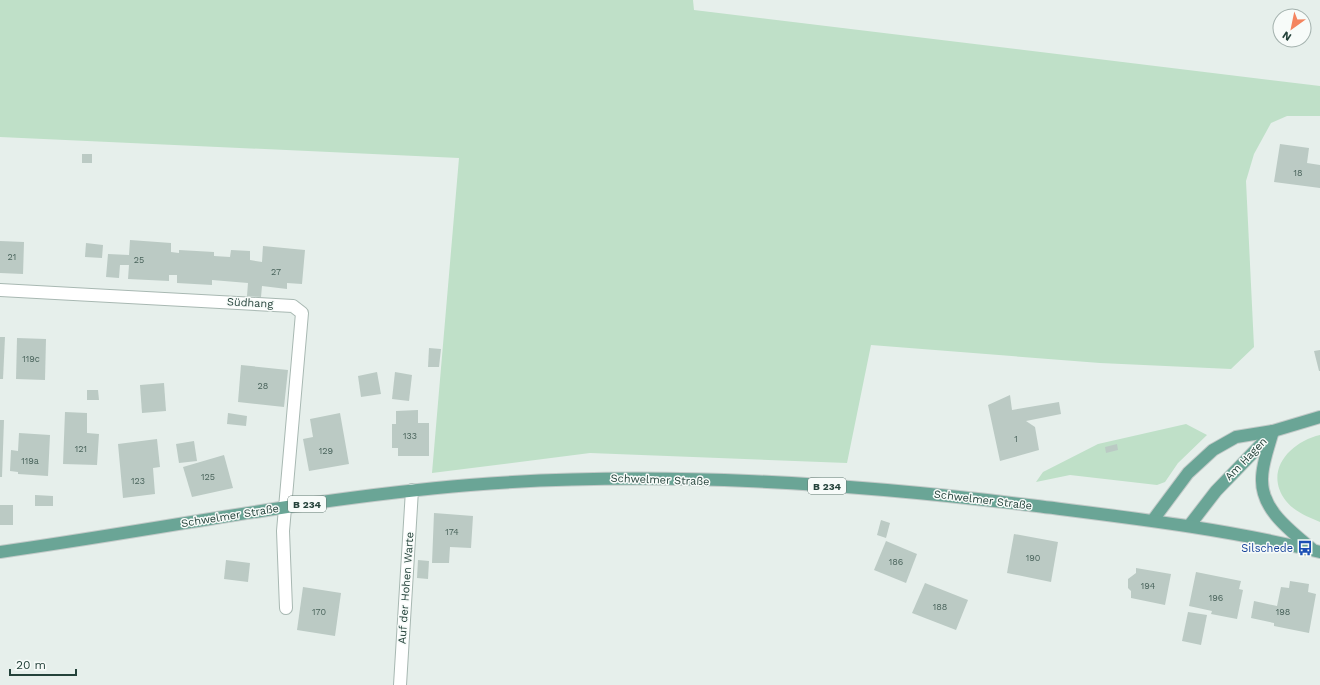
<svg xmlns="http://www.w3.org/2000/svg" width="1320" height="685" font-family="'Work Sans',sans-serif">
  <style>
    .green { fill: #bfe0c8 }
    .building { fill: #bbcac4 }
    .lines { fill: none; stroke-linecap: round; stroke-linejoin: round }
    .minor-casing { stroke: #a8b8b2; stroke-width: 14 }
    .major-casing { stroke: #c2cac8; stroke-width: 14 }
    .minor { stroke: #fff; stroke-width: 12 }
    .major { stroke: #6aa596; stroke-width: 12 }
    .labels { text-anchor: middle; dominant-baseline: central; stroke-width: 3; stroke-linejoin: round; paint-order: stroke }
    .number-label { font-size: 9px; fill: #4a645c }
    .shield { fill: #f7fbf9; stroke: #637a73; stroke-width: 1 }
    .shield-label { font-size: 10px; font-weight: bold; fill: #24423a }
    .street-label { font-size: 11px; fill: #24423a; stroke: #f7fbf9 }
    .transit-label { font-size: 11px; fill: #164399; stroke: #f7fbf9; text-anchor: end }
  </style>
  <rect width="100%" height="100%" fill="#e6efeb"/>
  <g class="green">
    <polygon points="0,0 693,0 694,10 1320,86 1320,116 1287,116 1271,123 1254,154 1246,181 1254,347 1231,369 1100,363 871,345 847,463 590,453 432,473 459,158 0,137"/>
    <polygon points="1186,424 1207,435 1178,463 1165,482 1157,485 1070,475 1036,482 1043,472 1098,444"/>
    <path d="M 1320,435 L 1320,522 C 1308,517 1295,512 1286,501 C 1263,471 1290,442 1320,435 Z"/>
  </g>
  <g class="building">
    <polygon points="1280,144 1309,148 1307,163 1320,165 1320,188 1274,182"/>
    <rect x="82" y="154" width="10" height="9"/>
    <polygon points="130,240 171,243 171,252 179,253 179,250 214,252 214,256 230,257 231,250 250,251 250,260 262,262 263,246 305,250 302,284 287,283 287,289 262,286 261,297 247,296 248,283 212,280 212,285 177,283 177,275 169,275 169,281 128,279 129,265 120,265 119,278 106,277 108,254 129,255"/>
    <polygon points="0,241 24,242 23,274 0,273"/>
    <polygon points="86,243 103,245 102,258 85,257"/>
    <polygon points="0,337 5,337 3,379 0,379"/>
    <polygon points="17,338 46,339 45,380 16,379"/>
    <polygon points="429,348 441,349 439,367 428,367"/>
    <polygon points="1320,350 1320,371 1319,371 1314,351"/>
    <polygon points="241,365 288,370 284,407 238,402"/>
    <polygon points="377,372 381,394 361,397 358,376"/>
    <polygon points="395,372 412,375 409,401 392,399"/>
    <polygon points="164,383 166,411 142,413 140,385"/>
    <polygon points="87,390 98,390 99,400 87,400"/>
    <polygon points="1010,395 1012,410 1059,402 1061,414 1026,421 1035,427 1039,450 1000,461 988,405"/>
    <polygon points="418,410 418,423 429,423 429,456 398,456 398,448 392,448 392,424 396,424 396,411"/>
    <polygon points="65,412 87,413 87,433 99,434 97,465 63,464"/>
    <polygon points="228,413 247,416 246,426 227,424"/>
    <polygon points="340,413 349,464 309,471 303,439 313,437 310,419"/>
    <polygon points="0,420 4,420 2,477 0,477"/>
    <polygon points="19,433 50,435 48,476 18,474 18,472 10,471 11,450 18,451"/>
    <polygon points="157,439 160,467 153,468 155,494 123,498 118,444"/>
    <polygon points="194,441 197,461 179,463 176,444"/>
    <polygon points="1117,444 1118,450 1106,453 1105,447"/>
    <polygon points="224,455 233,488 192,497 183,467"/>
    <polygon points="35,495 53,496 53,506 35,506"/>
    <rect x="0" y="505" width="13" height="20"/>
    <polygon points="434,513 473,516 471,548 450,547 449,563 432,563"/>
    <polygon points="881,520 890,523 886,538 877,535"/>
    <polygon points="1014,534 1058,542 1051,582 1007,573"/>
    <polygon points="886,541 917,554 906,583 874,570"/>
    <polygon points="226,560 250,563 248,582 224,579"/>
    <polygon points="418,560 429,561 428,579 417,578"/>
    <polygon points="1136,568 1171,574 1165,605 1131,598 1131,591 1128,588 1128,579 1136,573"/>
    <polygon points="1196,572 1241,581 1239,589 1243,590 1237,619 1211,614 1212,611 1189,606"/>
    <polygon points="1290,581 1309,584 1308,592 1316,594 1309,633 1274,626 1274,623 1251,618 1254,601 1277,606 1281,587 1289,588"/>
    <polygon points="925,583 968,600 956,630 912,613"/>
    <polygon points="303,587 341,593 335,636 297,630"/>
    <polygon points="1188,612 1207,615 1201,645 1182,641"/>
  </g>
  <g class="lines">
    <g class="minor-casing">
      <g id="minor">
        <polyline points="0,290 293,306 302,313 283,531 286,608"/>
        <polyline points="400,685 412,490"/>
      </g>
    </g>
    <g class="major-casing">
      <g id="major">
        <path d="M 1273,431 C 1269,446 1262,463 1262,479 C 1261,510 1291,531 1312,549"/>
        <polyline points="1153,520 1188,473 1213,450 1236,437 1273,431 1320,417"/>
        <polyline points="1189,526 1216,491 1273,432"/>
        <path d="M 0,552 C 156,530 312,498 470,485 C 658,470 850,483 1037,506 C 1132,518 1227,529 1320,552"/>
      </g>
    </g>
    <use href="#minor" class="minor"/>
    <use href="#major" class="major"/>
  </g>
  <defs>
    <g id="bus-bare" transform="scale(1.2)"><path d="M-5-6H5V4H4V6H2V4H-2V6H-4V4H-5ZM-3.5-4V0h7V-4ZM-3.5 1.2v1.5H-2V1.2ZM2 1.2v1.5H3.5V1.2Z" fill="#1a4fb4" stroke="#f7fbf9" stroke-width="2.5" paint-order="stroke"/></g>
  </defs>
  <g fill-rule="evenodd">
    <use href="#bus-bare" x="1305" y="548"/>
  </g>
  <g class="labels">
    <g class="number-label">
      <text x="1298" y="173">18</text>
      <text x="12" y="257">21</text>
      <text x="139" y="260">25</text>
      <text x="276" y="272">27</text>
      <text x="31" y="359">119c</text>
      <text x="263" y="386">28</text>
      <text x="410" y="436">133</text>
      <text x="1016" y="439">1</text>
      <text x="81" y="449">121</text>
      <text x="326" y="451">129</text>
      <text x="30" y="461">119a</text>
      <text x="208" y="477">125</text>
      <text x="138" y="481">123</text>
      <text x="452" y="532">174</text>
      <text x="1033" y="558">190</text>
      <text x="896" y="562">186</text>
      <text x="1148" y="586">194</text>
      <text x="1216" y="598">196</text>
      <text x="940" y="607">188</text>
      <text x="319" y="612">170</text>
      <text x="1283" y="612">198</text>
    </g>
    <g class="shield">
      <rect x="808" y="478" width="38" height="16" rx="3"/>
      <rect x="288" y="496" width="38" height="16" rx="3"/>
    </g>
    <g class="shield-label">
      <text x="827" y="486">B 234</text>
      <text x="307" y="504">B 234</text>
    </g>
    <g class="street-label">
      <text transform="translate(250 303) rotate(3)">Südhang</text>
      <text transform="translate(1246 459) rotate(-46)">Am Hagen</text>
      <text transform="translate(660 480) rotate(2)">Schwelmer Straße</text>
      <text transform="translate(983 500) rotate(7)">Schwelmer Straße</text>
      <text transform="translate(230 516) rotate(-9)">Schwelmer Straße</text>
      <text transform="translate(406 588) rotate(-86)">Auf der Hohen Warte</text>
    </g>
    <g class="transit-label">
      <text x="1293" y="548">Silschede</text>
    </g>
  </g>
  <g transform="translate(1292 28) rotate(213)"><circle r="19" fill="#f7fbf9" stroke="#a3b1ad"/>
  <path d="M0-3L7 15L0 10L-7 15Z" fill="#f4845f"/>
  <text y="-6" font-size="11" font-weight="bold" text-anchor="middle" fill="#24423a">N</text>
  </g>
  <path d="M10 669v6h66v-6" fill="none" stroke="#24423a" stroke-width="2"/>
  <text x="16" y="669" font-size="12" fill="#24423a" stroke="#f7fbf9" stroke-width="3" paint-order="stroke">20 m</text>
</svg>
